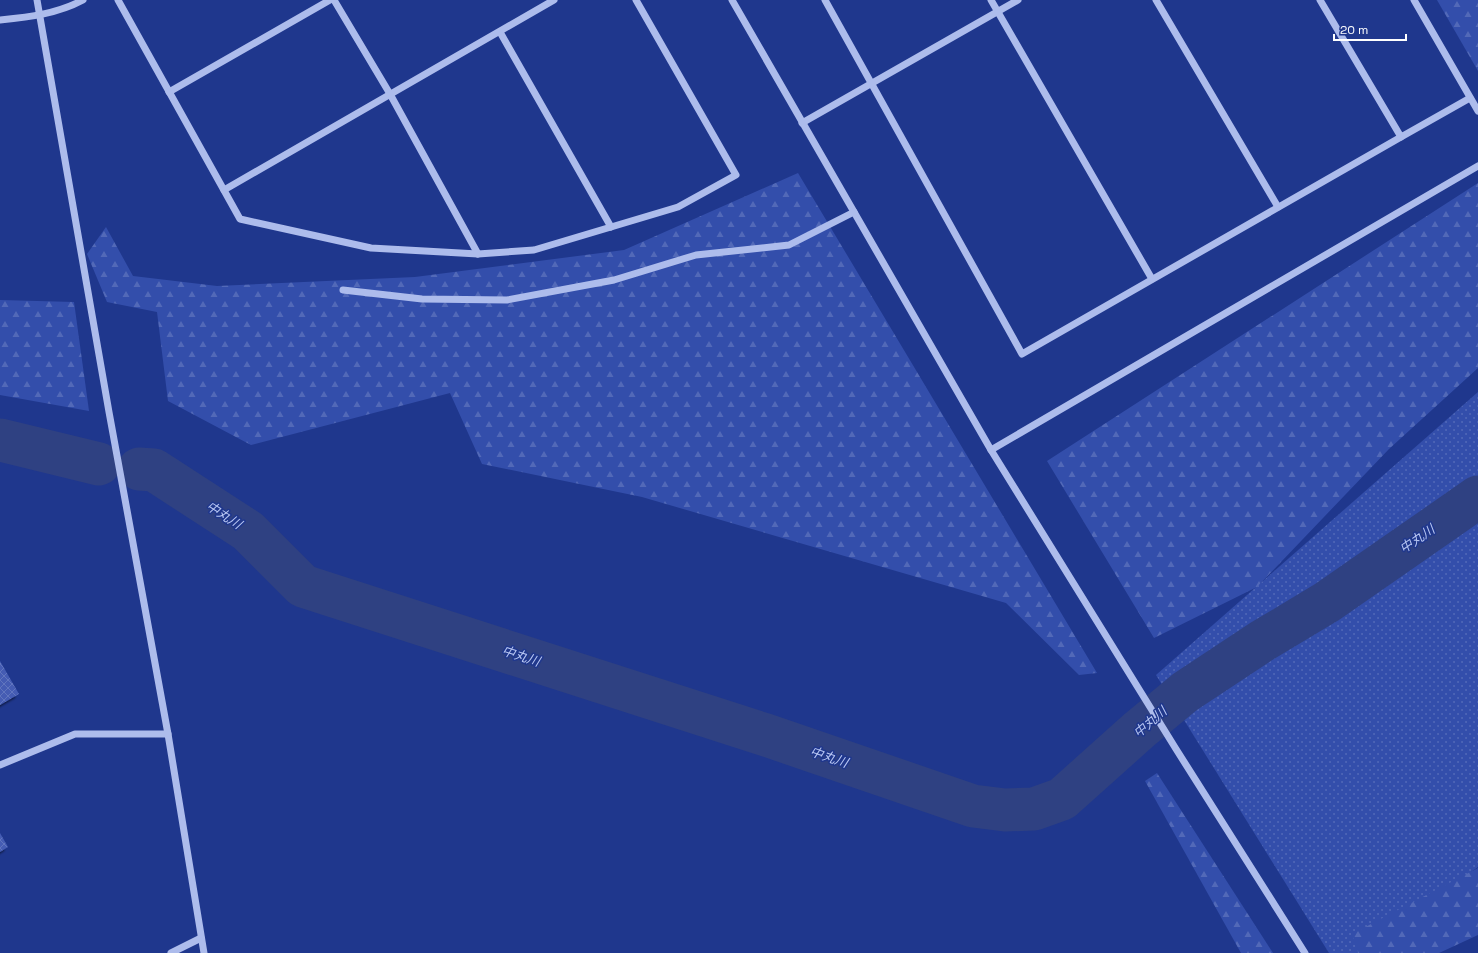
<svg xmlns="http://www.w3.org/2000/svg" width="1478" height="953" font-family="'Space Grotesk','Noto Sans JP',sans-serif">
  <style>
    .grass { fill: url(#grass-dots) }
    .forest { fill: url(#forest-firs) }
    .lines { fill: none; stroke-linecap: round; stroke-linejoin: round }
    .river { stroke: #2f4182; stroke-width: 43 }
    .building { fill: url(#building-cross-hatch); filter: url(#shadow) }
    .minor { stroke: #adbcec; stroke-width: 7 }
    .labels { text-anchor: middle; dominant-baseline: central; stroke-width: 3; stroke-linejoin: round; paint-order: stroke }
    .water-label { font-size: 13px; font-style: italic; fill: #b9c7f3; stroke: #1f378d }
  </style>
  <defs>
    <pattern id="grass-dots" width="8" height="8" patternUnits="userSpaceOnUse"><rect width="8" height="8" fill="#334eab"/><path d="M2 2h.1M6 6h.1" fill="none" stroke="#5269b8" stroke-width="1.8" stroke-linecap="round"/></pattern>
    <pattern id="forest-firs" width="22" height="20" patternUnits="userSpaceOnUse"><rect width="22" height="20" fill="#334eab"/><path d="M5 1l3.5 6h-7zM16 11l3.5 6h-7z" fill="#5269b8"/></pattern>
    <pattern id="building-cross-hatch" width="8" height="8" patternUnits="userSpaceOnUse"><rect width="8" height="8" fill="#445cb3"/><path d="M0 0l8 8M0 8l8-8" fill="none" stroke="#6074be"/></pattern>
    <filter id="shadow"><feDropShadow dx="-3.5" dy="3.5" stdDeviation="1" flood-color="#0009"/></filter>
  </defs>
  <rect width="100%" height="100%" fill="#1f378d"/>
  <polygon class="grass" points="1478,392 1478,867 1360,953 1329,953 1156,675"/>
  <g class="forest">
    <polygon points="1437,0 1478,0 1478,71"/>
    <polygon points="798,173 1097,673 1079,675 1006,603 642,497 482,464 450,393 251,445 168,401 157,312 107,302 87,254 106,227 133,276 217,286 415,277 624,250"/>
    <polygon points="1478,183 1478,368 1389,449 1257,587 1154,638 1047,461"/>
    <polygon points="0,300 74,302 89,411 0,395"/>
    <polygon points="1157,773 1273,953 1241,953 1145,781"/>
    <polygon points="1478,868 1478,935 1439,953 1358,953 1352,934"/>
  </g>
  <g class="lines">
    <g class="river">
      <polyline points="0,440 99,464"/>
      <polyline points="139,469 154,470 248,531 303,586 766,735 973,806 1005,810 1034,809 1062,799 1139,730 1185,692 1262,641 1327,602 1478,497"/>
    </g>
  </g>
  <g class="building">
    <polygon points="0,661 19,694 0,705"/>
    <polygon points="0,833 8,847 0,852"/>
  </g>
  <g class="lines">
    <g class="minor">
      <polyline points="37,0 109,412 168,734 204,953"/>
      <polyline points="118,0 240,219 371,248 478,254 534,250 678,207 736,175 636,0"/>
      <polyline points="334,0 390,94 478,254"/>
      <polyline points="732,0 991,450 1176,749 1305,953"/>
      <polyline points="825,0 1022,354 1401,137"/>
      <polyline points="991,0 1152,279"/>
      <polyline points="1156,0 1278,207"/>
      <polyline points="1320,0 1401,137 1470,98"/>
      <polyline points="1414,0 1478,111"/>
      <path d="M 0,20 C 29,17 57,14 83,0"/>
      <polyline points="500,32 611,227"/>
      <polyline points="169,92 330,0"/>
      <polyline points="802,123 1018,0"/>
      <polyline points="224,190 554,0"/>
      <polyline points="343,290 422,299 507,300 614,280 696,255 789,245 854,212"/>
      <polyline points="991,450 1478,166"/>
      <polyline points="0,765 75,734 168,734"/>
      <polyline points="171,953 201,938"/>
    </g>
  </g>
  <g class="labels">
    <g class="water-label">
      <text transform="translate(224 515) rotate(33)">中丸川</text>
      <text transform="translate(1417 539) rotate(-35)">中丸川</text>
      <text transform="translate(521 656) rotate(18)">中丸川</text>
      <text transform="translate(1150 722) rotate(-41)">中丸川</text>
      <text transform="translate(829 757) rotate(19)">中丸川</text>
    </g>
  </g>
  <path d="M1334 34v6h72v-6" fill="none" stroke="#ffffff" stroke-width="2"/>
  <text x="1340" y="34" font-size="12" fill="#ffffff" stroke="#1f378d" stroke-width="3" paint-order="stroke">20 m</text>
</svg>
